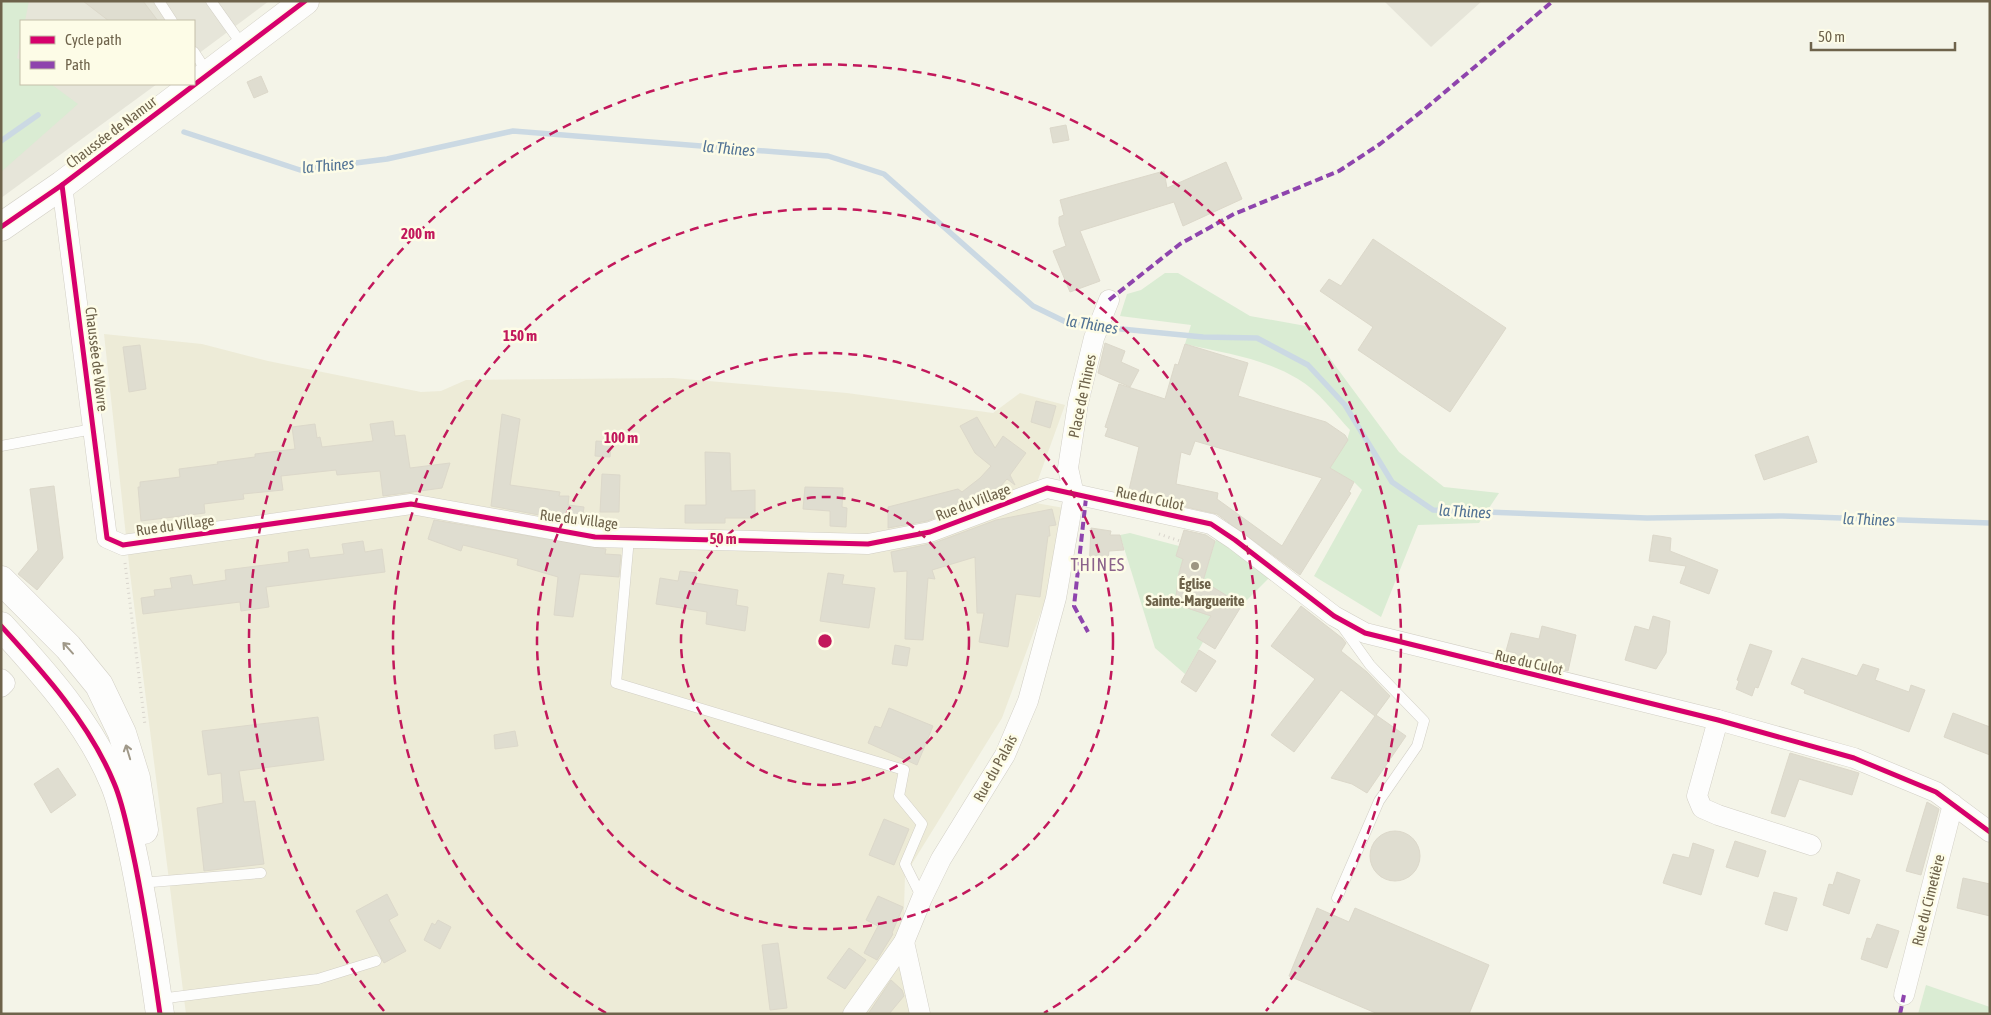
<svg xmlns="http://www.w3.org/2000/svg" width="1991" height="1015" font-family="'Asap Condensed',sans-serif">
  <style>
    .residential { fill: #edebd7 }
    .industrial { fill: #e6e5d9 }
    .green { fill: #daecd3 }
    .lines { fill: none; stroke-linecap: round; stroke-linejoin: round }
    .stream { stroke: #cbd9e3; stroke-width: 5.5 }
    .building { fill: #dfddd0; stroke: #dcd8ca; fill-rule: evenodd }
    .lane-casing { stroke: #d2cfc5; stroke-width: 11 }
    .street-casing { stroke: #d2cfc5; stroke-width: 21 }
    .secondary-casing { stroke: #d2cfc5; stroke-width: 29 }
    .path { stroke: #d8d4cc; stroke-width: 3; stroke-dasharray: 1 4; stroke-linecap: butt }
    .lane { stroke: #fdfdfc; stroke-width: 10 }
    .street { stroke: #fdfdfc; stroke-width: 20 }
    .secondary { stroke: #fdfdfc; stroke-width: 28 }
    .quiet { stroke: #8e44ad; stroke-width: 4; stroke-dasharray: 8 4; stroke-linecap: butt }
    .cycleway-casing { stroke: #fdfce7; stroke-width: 8 }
    .cycleway { stroke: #d6006c; stroke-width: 5 }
    .oneway { stroke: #a09989 }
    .ring { fill: none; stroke: #c2185b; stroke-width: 2.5; stroke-dasharray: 9 6 }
    .poi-dot { fill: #9d9682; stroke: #fdfce7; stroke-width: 2 }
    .labels { text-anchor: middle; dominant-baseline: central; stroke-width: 5; stroke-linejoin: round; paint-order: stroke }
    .street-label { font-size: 15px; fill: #6e634b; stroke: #fdfce7 }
    .poi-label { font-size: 15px; font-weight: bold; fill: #6e634b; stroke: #fdfce7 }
    .water-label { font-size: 16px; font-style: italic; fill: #517294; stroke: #fdfce7 }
    .quarter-label { font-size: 18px; letter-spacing: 1px; fill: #8b638b; stroke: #fdfce7 }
    .centre { fill: #c2185b; stroke: #fdfce7; stroke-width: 2.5 }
    .ring-label { font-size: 15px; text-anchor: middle; font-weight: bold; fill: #c2185b; stroke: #fdfce7; stroke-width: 5; stroke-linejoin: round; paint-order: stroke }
  </style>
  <rect width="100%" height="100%" fill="#f4f4e8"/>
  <polygon class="residential" points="104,334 202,344 268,361 421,392 441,391 466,380 673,378 847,393 993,413 1020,393 1065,405 1030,502 1064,508 1045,601 1002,718 905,875 904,909 910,1000 916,1014 186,1014 130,573"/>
  <g class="industrial">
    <polygon points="1,1 269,1 194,57 194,21 21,21 21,84 157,84 1,198"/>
    <polygon points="1384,1 1482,1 1431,47"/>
  </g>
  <g class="green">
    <polygon points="1,1 29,1 25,21 21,21 21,38 17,58 21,61 21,84 51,84 78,104 1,172"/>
    <path d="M 1165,273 L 1178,273 L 1250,316 L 1306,326 L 1399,452 L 1444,487 L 1499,493 L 1479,523 L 1418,525 L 1381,617 L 1314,576 L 1362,490 L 1354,482 L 1330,468 L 1347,440 L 1350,430 C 1334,413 1319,391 1298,379 C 1264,358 1223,353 1185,344 L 1191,325 L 1120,316 L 1127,294 L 1141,290 Z"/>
    <polygon points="1130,533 1179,546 1176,556 1183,559 1179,572 1175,604 1188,609 1203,581 1216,539 1270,577 1242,605 1224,595 1197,638 1203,642 1185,674 1155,648 1120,535"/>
    <polygon points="1926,985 1990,1007 1990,1014 1918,1014"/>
  </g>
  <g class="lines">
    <g class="stream">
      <polyline points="184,132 300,170 387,159 513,131 828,156 884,174 1033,306 1070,324 1203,337 1257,338 1308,365 1345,405 1392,482 1433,510 1647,518 1783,516 1990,523"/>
      <polyline points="1,141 38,115"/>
    </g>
  </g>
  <g class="building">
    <polygon points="83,1 143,1 158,21 109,21"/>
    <polygon points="261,76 268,92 254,98 247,82"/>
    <polygon points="1066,125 1069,140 1053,143 1050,128"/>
    <polygon points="1226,162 1242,199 1183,226 1174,202 1080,231 1100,281 1070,292 1053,251 1066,246 1059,224 1059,217 1064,215 1060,200 1164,171 1167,188"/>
    <polygon points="1373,239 1506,328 1450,412 1358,350 1373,327 1320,291 1329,279 1341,286"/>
    <polygon points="1105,343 1125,351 1121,362 1139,370 1130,387 1098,373"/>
    <path d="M 1185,344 L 1248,363 L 1238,396 L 1326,422 L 1345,435 L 1348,440 L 1330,468 L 1354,482 L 1349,492 L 1351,493 L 1300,575 L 1217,514 L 1128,494 L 1139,447 L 1105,436 L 1108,428 L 1105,427 L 1119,384 L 1165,399 L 1175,364 L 1178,365 ZM 1195,441 L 1322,478 L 1282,546 L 1217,499 L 1218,493 L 1176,484 L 1181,452 L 1190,455 Z"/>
    <polygon points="140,345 146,389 129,392 123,347"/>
    <polygon points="1036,401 1056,406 1050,428 1031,422"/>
    <polygon points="502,414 520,419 510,485 560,492 559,496 569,496 568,505 584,507 582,523 491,506"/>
    <polygon points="977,417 995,448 1003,436 1026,453 1010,475 1015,485 1007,479 992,496 927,521 888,528 888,507 958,489 962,492 980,478 991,466 975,453 960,426"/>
    <polygon points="393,421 395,436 405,435 410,468 450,463 442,488 383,496 380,471 337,475 336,470 281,476 283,490 243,494 244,499 204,504 205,513 141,521 138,487 140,487 140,482 180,477 179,469 218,464 217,462 255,457 255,454 295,449 292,427 315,424 317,438 320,437 322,447 373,441 370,424"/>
    <polygon points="1808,436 1817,462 1764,480 1755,455"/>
    <polygon points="596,441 611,442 610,457 595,456"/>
    <polygon points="705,452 730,453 731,491 755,490 755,518 725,518 725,523 685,523 685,505 706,505"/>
    <polygon points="602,474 620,475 619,512 600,512"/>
    <polygon points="54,486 63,558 37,590 18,574 38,550 30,489"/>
    <polygon points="805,487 843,488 842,507 847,508 846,527 830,526 830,511 803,509"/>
    <polygon points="1052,509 1056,525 1049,526 1050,536 1048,536 1040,597 1016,594 1008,647 979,642 984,613 977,613 975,557 932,570 935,579 928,578 923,640 905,639 907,571 894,572 891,552 934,543 996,520"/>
    <polygon points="434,520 606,549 605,554 621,555 619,577 580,574 573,617 554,615 558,577 517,565 518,559 463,545 461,551 428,539"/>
    <polygon points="1091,528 1111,531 1110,535 1120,535 1124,550 1109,551 1108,560 1105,560 1103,570 1089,569"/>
    <polygon points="1184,530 1206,535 1215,541 1203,581 1242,605 1215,649 1197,638 1211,616 1175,604 1179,573 1183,559 1176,556"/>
    <polygon points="1653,535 1671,538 1670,551 1718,570 1709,594 1680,583 1686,566 1649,561"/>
    <polygon points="363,541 365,552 382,549 385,572 266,587 269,607 241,611 240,602 143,614 141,598 155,596 154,590 172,588 170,578 191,575 193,585 226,580 225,570 289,562 288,552 308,549 310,558 344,554 342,544"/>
    <polygon points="680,571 697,573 695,583 738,590 736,605 748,607 745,631 706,624 707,612 656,604 660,578 678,581"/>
    <polygon points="828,573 844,575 842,584 875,588 869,628 820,621"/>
    <polygon points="1301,606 1342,638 1346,643 1341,651 1367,672 1390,696 1376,715 1406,736 1367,793 1352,784 1331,778 1375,716 1341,690 1294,752 1271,735 1315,679 1271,646"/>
    <polygon points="1653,616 1670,621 1666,653 1656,669 1625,660 1635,626 1649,630"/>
    <polygon points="1542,626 1576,635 1568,671 1515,658 1516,653 1506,651 1511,633 1539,639"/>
    <polygon points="1750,644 1772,651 1758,688 1755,687 1752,696 1736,689 1739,681 1737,680"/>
    <polygon points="895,645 910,648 907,666 892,664"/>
    <polygon points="1199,650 1216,661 1196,692 1181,682"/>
    <polygon points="1802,658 1857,676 1863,664 1879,669 1875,680 1909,692 1911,685 1925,690 1909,732 1804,693 1805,690 1791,684"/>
    <polygon points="889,708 933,726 917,765 868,743 875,726 881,728"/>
    <polygon points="1953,713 1990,727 1990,755 1944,737"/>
    <polygon points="318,717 324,760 239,771 244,802 255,801 264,864 204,871 197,808 223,803 221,773 208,775 202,731"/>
    <polygon points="515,731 518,746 495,749 494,735"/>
    <polygon points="1790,753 1859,773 1852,795 1799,779 1785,817 1771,813"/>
    <polygon points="58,768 76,795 51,813 34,784"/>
    <polygon points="1927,802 1939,809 1921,875 1906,871"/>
    <polygon points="884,819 909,829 894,865 869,855"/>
    <circle cx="1395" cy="856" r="25"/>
    <polygon points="1735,841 1766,851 1758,877 1726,867"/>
    <polygon points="1693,843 1714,850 1701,895 1663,883 1673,854 1689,858"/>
    <polygon points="1837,872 1860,880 1849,914 1823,905 1829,884 1833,885"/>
    <polygon points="1963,878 1990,884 1990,916 1957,908"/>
    <polygon points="1774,892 1797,898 1787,931 1765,924"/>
    <polygon points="387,894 398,915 389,920 406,951 384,963 356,911"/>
    <polygon points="878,896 903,907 892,933 893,934 877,960 864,953 878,926 866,920"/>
    <polygon points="1317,908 1349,922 1355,908 1489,965 1469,1014 1378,1014 1289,976"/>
    <polygon points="438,920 451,927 440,949 424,940 432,923 435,925"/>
    <polygon points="1877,924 1899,931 1887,968 1861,959 1867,938 1871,939"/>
    <polygon points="778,943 787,1008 770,1010 762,945"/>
    <polygon points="849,948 866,960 845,989 827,978"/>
    <polygon points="891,980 902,990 904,996 889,1014 868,1014"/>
  </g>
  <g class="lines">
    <g class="lane-casing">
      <g id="lane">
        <polyline points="159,1 172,21"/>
        <polyline points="211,1 243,46"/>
        <polyline points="194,52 207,72"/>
        <polyline points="1,446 93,429"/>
        <polyline points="629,538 616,683 904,770 899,796 922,824 905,864 922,898"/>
        <polyline points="152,882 261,873"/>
        <polyline points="1337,898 1379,801 1417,746 1424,721 1370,665 1342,626"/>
        <polyline points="159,999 318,979 376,961"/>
      </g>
    </g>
    <g class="street-casing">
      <g id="street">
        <polyline points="62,185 107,538 123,545 411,504 595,537 868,544 930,532 1047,488 1211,524 1235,540 1334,616 1365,633 1718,720 1854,758 1936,792 1990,832"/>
        <polyline points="1,679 5,683 1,687"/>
        <polyline points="1718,720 1697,796 1702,808 1718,815 1811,845"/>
        <polyline points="904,942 920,1014"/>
        <polyline points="1904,995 1953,804"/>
        <polyline points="853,1014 904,942 922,898 941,859 1005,755 1028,701 1056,598 1074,495 1068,468 1078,403 1094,338 1109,300"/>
      </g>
    </g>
    <g class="secondary-casing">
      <g id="secondary">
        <polyline points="1,227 62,185 305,1"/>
        <polyline points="1,580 68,647 99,685 122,733 136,778 144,830"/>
        <path d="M 1,626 C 44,673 90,724 114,783 C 123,804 127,827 132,849 C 144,904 152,958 160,1014"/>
      </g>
    </g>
    <g class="path">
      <polyline points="1159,534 1180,541"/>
      <polyline points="125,563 145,725"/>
    </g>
    <use href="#lane" class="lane"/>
    <use href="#street" class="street"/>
    <use href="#secondary" class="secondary"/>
    <g class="quiet">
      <polyline points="1109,300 1180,244 1234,214 1339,171 1380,144 1426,108 1553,1"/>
      <polyline points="1086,498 1074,606 1088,632"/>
      <polyline points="1900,1014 1904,995"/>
    </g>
    <g class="cycleway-casing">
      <g id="cycleway">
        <polyline points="62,185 107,538 123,545 411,504 595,537 868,544 930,532 1047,488 1211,524 1235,540 1334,616 1365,633 1718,720 1854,758 1936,792 1990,832"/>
        <polyline points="1,227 62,185 305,1"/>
        <path d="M 1,626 C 44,673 90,724 114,783 C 123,804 127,827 132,849 C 144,904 152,958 160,1014"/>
      </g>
    </g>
    <use href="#cycleway" class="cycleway"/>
  </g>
  <defs><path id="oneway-shaft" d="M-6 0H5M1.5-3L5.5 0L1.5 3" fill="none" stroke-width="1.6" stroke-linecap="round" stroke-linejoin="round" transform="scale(1.25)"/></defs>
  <g class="oneway">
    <use href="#oneway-shaft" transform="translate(68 648) rotate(-132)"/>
    <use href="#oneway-shaft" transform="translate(128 752) rotate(-107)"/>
  </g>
  <g class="ring">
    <circle cx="825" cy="641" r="144"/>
    <circle cx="825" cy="641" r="288"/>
    <path d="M606 1013A432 432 0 1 1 1044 1013"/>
    <path d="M384 1011A576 576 0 1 1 1266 1011"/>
  </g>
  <circle class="poi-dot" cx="1195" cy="566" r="5"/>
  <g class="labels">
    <g class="street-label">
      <text transform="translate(111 132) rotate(-37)">Chaussée de Namur</text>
      <text transform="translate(97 359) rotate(83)">Chaussée de Wavre</text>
      <text transform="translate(1082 396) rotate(-78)">Place de Thines</text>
      <text transform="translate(1150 498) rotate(12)">Rue du Culot</text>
      <text transform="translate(973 502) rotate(-21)">Rue du Village</text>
      <text transform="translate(579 519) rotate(7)">Rue du Village</text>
      <text transform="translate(175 525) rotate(-8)">Rue du Village</text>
      <text transform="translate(1529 662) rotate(13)">Rue du Culot</text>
      <text transform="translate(995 768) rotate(-61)">Rue du Palais</text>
      <text transform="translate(1928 900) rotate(-76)">Rue du Cimetière</text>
    </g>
    <g class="poi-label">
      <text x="1195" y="583">Église<tspan x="1195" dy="17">Sainte-Marguerite</tspan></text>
    </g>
    <g class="water-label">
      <text transform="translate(729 148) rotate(5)">la Thines</text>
      <text transform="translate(328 165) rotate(-5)">la Thines</text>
      <text transform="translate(1092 324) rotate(9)">la Thines</text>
      <text transform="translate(1465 511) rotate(3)">la Thines</text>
      <text transform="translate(1869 519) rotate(2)">la Thines</text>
    </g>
    <g class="quarter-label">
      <text x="1098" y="564">THINES</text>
    </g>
  </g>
  <circle cx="825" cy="641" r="8" class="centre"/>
  <g class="ring-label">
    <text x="418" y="239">200 m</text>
    <text x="520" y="341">150 m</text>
    <text x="621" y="443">100 m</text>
    <text x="723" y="544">50 m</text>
  </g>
  <rect width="1991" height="1015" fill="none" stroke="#6e634b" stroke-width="5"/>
  <rect x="20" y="20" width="175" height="65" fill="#fdfce7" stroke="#c4bfa9"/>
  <rect x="30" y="36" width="25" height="8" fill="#d6006c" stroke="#c4bfa9"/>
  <text x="65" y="45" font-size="15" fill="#6e634b">Cycle path</text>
  <rect x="30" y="61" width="25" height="8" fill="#8e44ad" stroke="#c4bfa9"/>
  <text x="65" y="70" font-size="15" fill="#6e634b">Path</text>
  <path d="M1811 42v8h144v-8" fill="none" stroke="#6e634b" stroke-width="2.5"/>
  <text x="1818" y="42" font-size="15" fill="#6e634b" stroke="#fdfce7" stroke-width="4" paint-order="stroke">50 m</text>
</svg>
